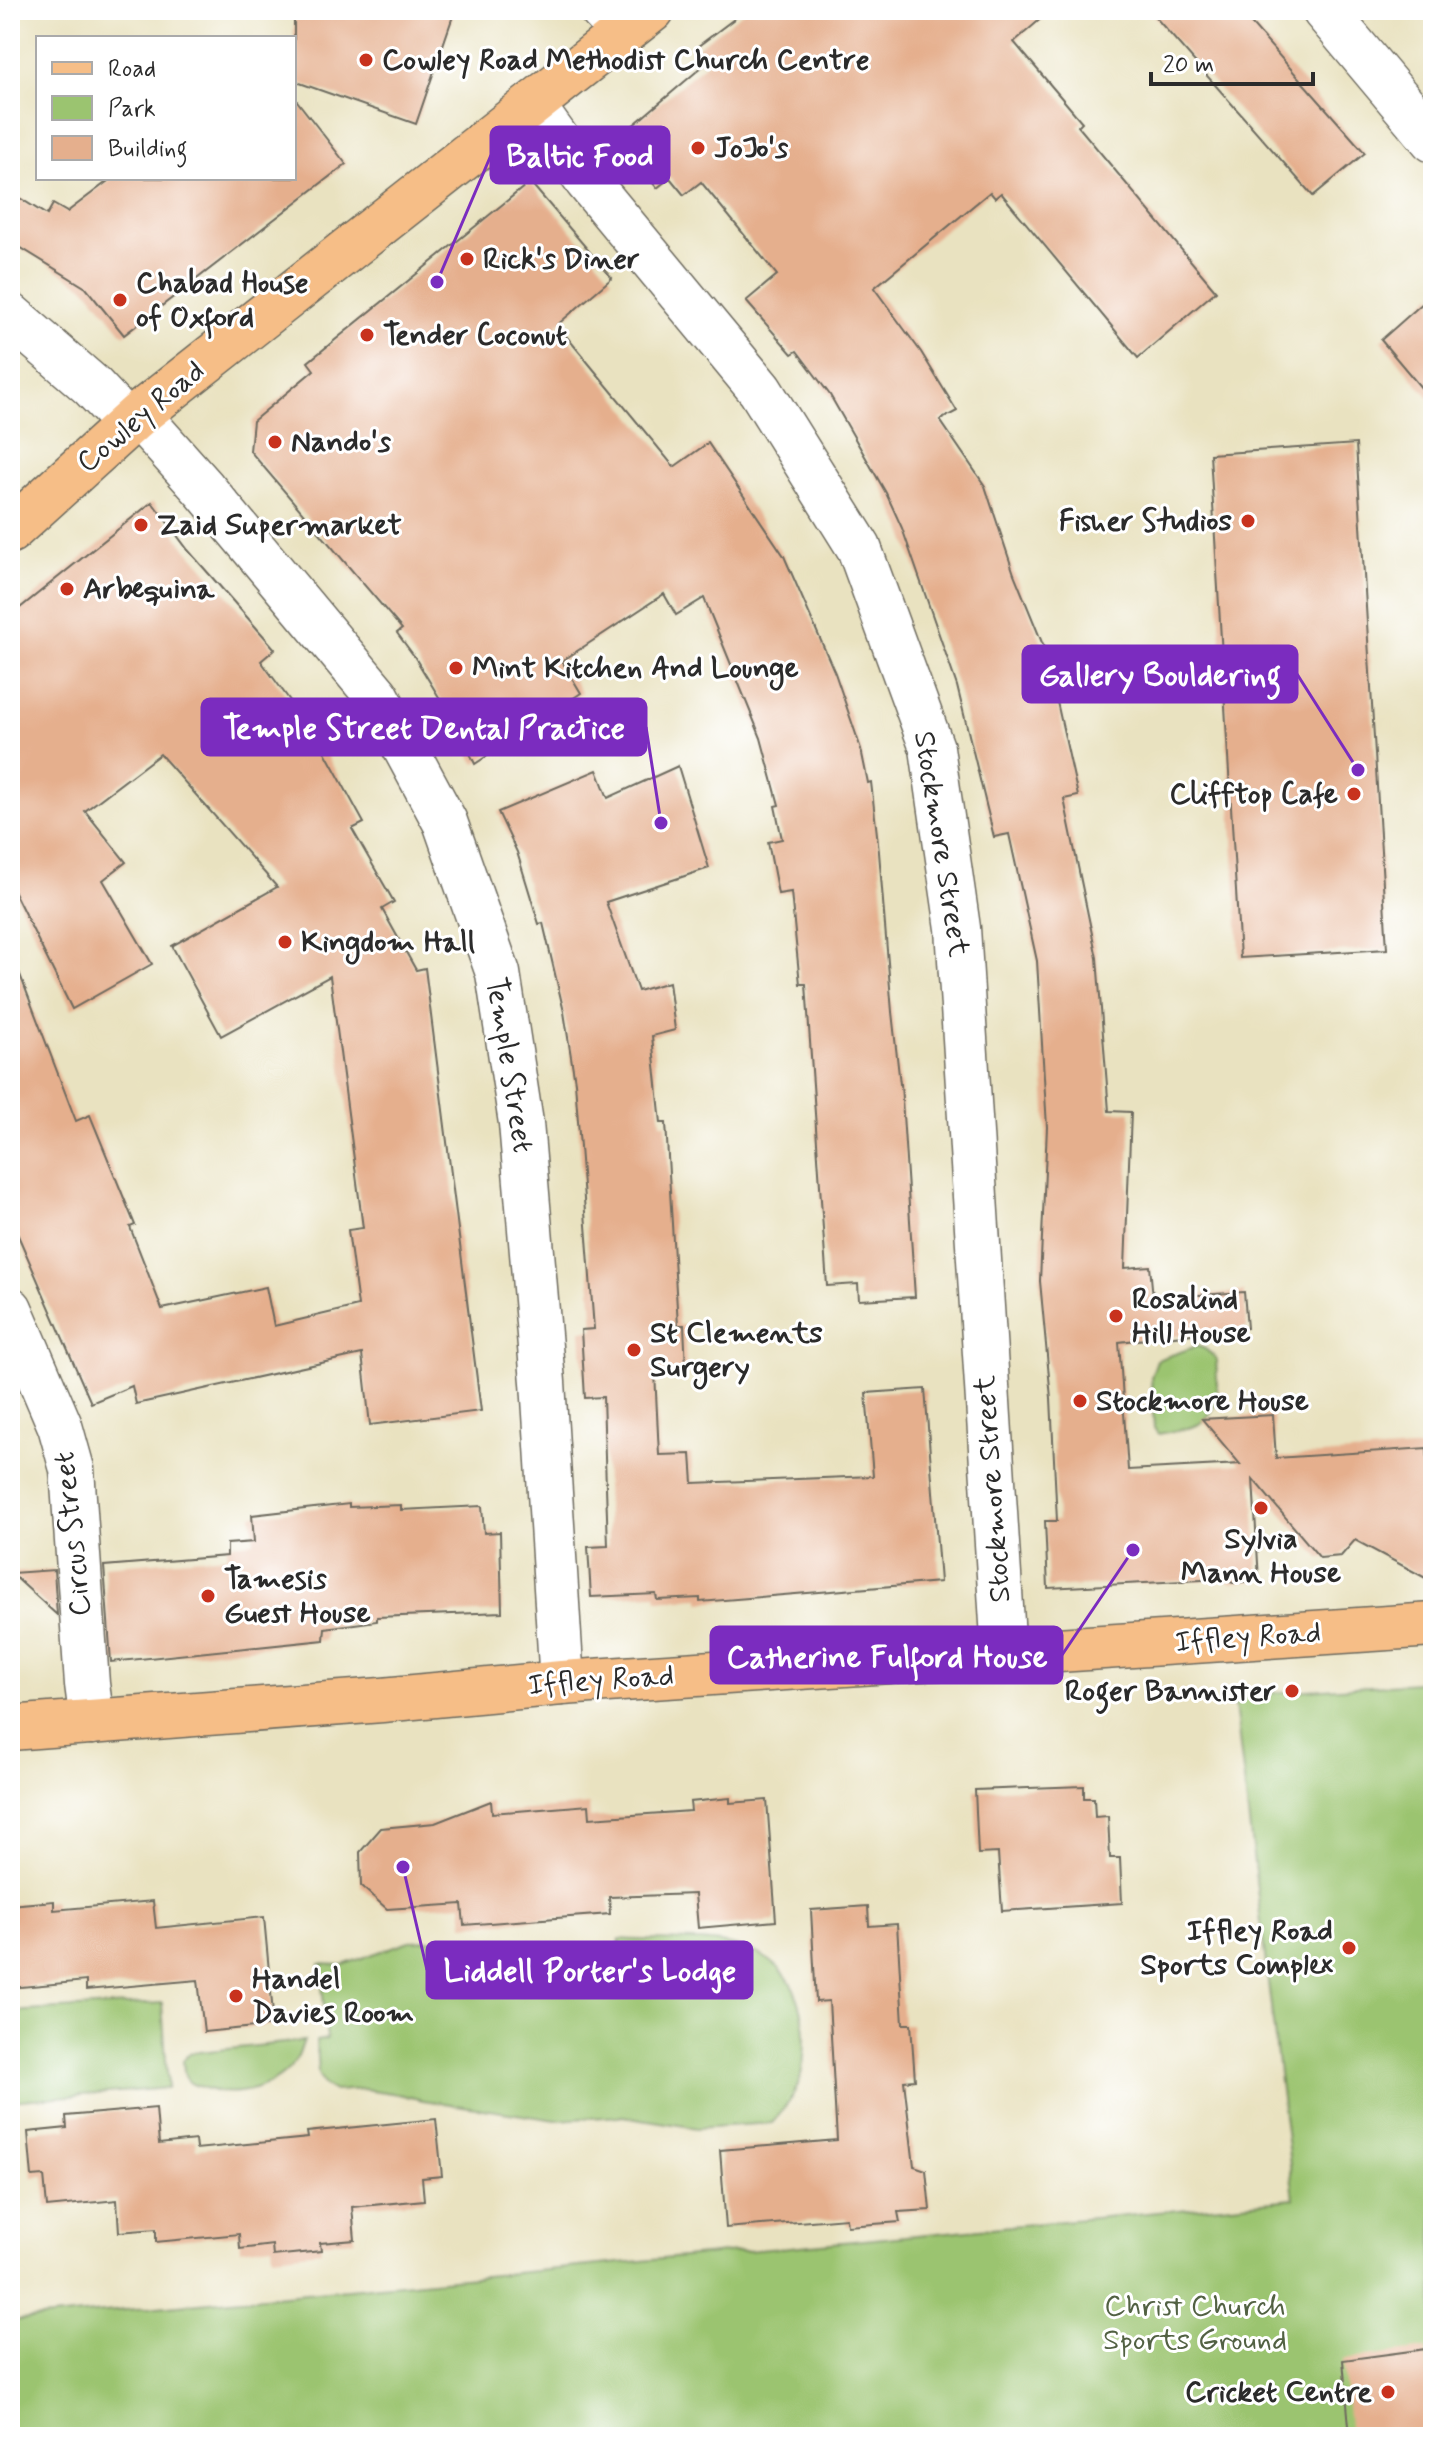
<svg xmlns="http://www.w3.org/2000/svg" width="1443" height="2447" font-family="Mynerve,sans-serif">
  <style>
    .green { fill: #9bc470; stroke: #63784e; stroke-width: 2 }
    .building { fill: #e5af8d }
    .lines { fill: none; stroke-linecap: round; stroke-linejoin: round }
    .minor-casing { stroke: #6e6b5f; stroke-width: 47 }
    .major-casing { stroke: #6e6b5f; stroke-width: 47 }
    .minor { stroke: #fff; stroke-width: 44 }
    .major { stroke: #f6be87; stroke-width: 44 }
    .poi-dot { fill: #c8321e; stroke: #fff; stroke-width: 3 }
    .labels { text-anchor: middle; dominant-baseline: central; stroke-width: 6; stroke-linejoin: round; paint-order: stroke }
    .poi-label { font-size: 30px; font-weight: bold; fill: #2b2b2b; stroke: #fff; text-anchor: start }
    .street-label { font-size: 30px; fill: #2b2b2b; stroke: #fff }
    .park-label { font-size: 30px; fill: #526143; stroke: #fff }
    .leader { fill: none; stroke: #7b2cbf; stroke-width: 3 }
    .callout-dot { fill: #7b2cbf; stroke: #fff; stroke-width: 3 }
    .callout { fill: #7b2cbf; stroke: #7b2cbf; stroke-width: 3 }
    .callout-label { font-size: 32px; text-anchor: middle; font-weight: bold; fill: #fff }
  </style>
  <rect width="100%" height="100%" fill="#fff"/>
  <filter id="ink" filterUnits="userSpaceOnUse"><feTurbulence type="fractalNoise" baseFrequency=".0125" numOctaves="2"/><feDisplacementMap in="SourceGraphic" scale="16" xChannelSelector="R" yChannelSelector="G"/><feConvolveMatrix kernelMatrix="1 2 1 2 8 2 1 2 1" color-interpolation-filters="sRGB"/></filter>
  <filter id="wash" filterUnits="userSpaceOnUse"><feTurbulence type="fractalNoise" baseFrequency=".006" numOctaves="4" result="noise"/><feDisplacementMap in="SourceGraphic" scale="32" xChannelSelector="R" yChannelSelector="G"/><feGaussianBlur stdDeviation="1.8" result="paint"/><feColorMatrix in="noise" values="0 0 0 0 0 0 0 0 0 0 0 0 0 0 0 0 0 1.4 0 .05"/><feComposite in="paint" operator="in"/></filter>
  <g filter="url(#wash)">
    <rect width="100%" height="100%" fill="#e9e2c0"/>
    <g class="green">
      <path d="M 1197,1346 L 1205,1349 L 1216,1358 C 1217,1380 1222,1413 1197,1425 C 1186,1430 1171,1431 1158,1434 L 1154,1428 L 1151,1377 L 1157,1360 Z"/>
      <polygon points="1433,1682 1433,2437 10,2437 10,2321 1294,2199 1234,1697 1292,1691"/>
      <path d="M 450,1939 L 451,1961 L 619,1947 L 620,1939 C 680,1944 774,1926 798,1999 C 802,2011 805,2022 805,2035 C 805,2073 799,2095 772,2123 L 697,2128 L 623,2116 L 556,2120 L 423,2100 L 398,2094 L 365,2089 L 334,2091 L 325,2086 L 318,2074 L 316,2041 L 327,2039 L 320,1964 L 343,1965 L 409,1941 Z"/>
      <polygon points="162,2003 168,2088 10,2101 10,2012"/>
      <path d="M 304,2041 C 301,2046 300,2054 297,2058 C 278,2089 233,2100 202,2087 C 196,2085 190,2085 186,2078 C 183,2073 184,2066 183,2060 L 190,2053 Z"/>
    </g>
    <g id="blocks">
      <g class="building">
        <polygon points="294,10 455,10 416,124 294,81"/>
        <polygon points="746,10 1051,10 1014,42 1082,122 1078,126 1216,291 1138,358 1001,193 995,198 990,192 874,288 921,352 957,411 940,420 985,486 1014,574 1065,699 1057,702 1078,796 1064,799 1097,958 1109,1111 1131,1112 1125,1268 1150,1266 1153,1298 1244,1292 1247,1328 1119,1342 1128,1470 1240,1464 1202,1419 1273,1415 1276,1458 1427,1448 1433,1527 1433,1582 1355,1540 1341,1556 1320,1558 1253,1479 1259,1580 1233,1583 1222,1579 1048,1588 1045,1521 1057,1521 1051,1398 1040,1281 1047,1127 1037,961 1009,834 994,837 957,686 902,528 886,493 830,395 797,351 792,354 746,301 777,275 701,182 684,195 670,178 657,188 617,139 709,61 697,47"/>
        <polygon points="1149,10 1239,10 1365,153 1313,196"/>
        <polygon points="294,97 346,164 124,335 86,288 10,241 10,192 47,215 53,204 67,212 112,178 294,178"/>
        <polygon points="530,182 612,278 557,325 674,467 708,443 784,556 835,673 861,749 868,783 871,782 879,852 892,1012 900,1084 901,1084 915,1297 859,1300 858,1284 827,1286 806,984 800,984 791,892 778,894 768,842 782,839 775,806 779,805 761,738 704,598 676,615 664,594 562,661 581,693 475,764 459,730 414,656 397,633 402,629 250,451 253,421 314,370 308,362"/>
        <polygon points="1433,294 1433,402 1381,340"/>
        <polygon points="1356,444 1387,949 1240,958 1210,454"/>
        <polygon points="152,502 188,550 275,649 261,661 318,739 364,823 352,829 394,902 382,909 416,970 425,968 481,1411 370,1425 362,1354 136,1404 132,1386 91,1403 10,1217 10,960 14,959 76,1121 90,1115 135,1225 130,1227 162,1309 266,1287 274,1326 358,1306 348,1230 363,1228 330,976 221,1036 172,946 277,887 160,754 85,811 126,862 103,880 152,964 72,1009 10,884 10,616"/>
        <polygon points="678,766 709,868 606,902 638,991 669,982 675,1030 652,1036 661,1123 666,1123 678,1325 684,1325 686,1370 655,1372 659,1455 691,1454 693,1483 873,1476 866,1393 925,1389 940,1582 700,1602 700,1598 657,1600 656,1594 591,1597 588,1547 608,1546 603,1397 585,1398 581,1330 594,1329 575,1082 564,1012 543,923 539,924 517,852 498,812 597,770 608,798"/>
        <polygon points="349,1504 349,1507 401,1505 401,1510 482,1506 484,1533 500,1532 502,1612 377,1617 377,1621 325,1628 324,1640 111,1662 104,1566 227,1556 227,1544 254,1542 252,1515"/>
        <polygon points="54,1570 57,1615 11,1573"/>
        <polygon points="1084,1786 1084,1798 1094,1798 1095,1817 1108,1816 1110,1858 1120,1858 1122,1903 1002,1911 998,1853 978,1854 975,1790"/>
        <polygon points="730,1798 730,1803 767,1800 776,1921 698,1928 695,1894 609,1897 610,1914 464,1925 462,1904 387,1909 361,1886 360,1852 381,1828 435,1823 491,1801 492,1813 589,1805 590,1818 691,1811 690,1802"/>
        <polygon points="54,1901 54,1910 153,1901 156,1928 264,1917 274,2025 204,2032 198,1980 86,1990 86,1981 10,1988 10,1905"/>
        <polygon points="868,1906 869,1926 897,1924 903,2024 911,2024 915,2080 904,2081 914,2166 926,2170 930,2210 898,2212 900,2222 847,2226 846,2218 726,2228 720,2150 837,2140 829,2001 816,2002 811,1910"/>
        <polygon points="156,2108 159,2144 195,2140 196,2149 308,2138 307,2132 436,2119 442,2176 422,2178 424,2200 352,2207 355,2240 320,2243 321,2251 273,2256 272,2245 240,2249 239,2234 156,2242 156,2229 119,2232 117,2200 47,2207 44,2176 32,2177 28,2132 67,2128 66,2116"/>
        <polygon points="1426,2349 1433,2437 1350,2437 1343,2360"/>
      </g>
    </g>
  </g>
  <g filter="url(#ink)">
    <use href="#blocks" fill-opacity="0" stroke="#6e6b5f" stroke-width="2"/>
    <g class="lines">
      <g class="minor-casing">
        <g id="minor">
          <polyline points="602,10 623,32"/>
          <polyline points="1324,10 1433,140"/>
          <polyline points="532,105 587,181 760,390 859,548 932,748 958,928 1004,1654"/>
          <polyline points="10,315 92,386 128,424"/>
          <polyline points="138,415 204,489 377,696 445,822 498,973 521,1123 543,1382 562,1683"/>
          <polyline points="10,1309 60,1426 72,1469 87,1684 92,1722"/>
        </g>
      </g>
      <g class="major-casing">
        <g id="major">
          <polyline points="10,531 138,415 652,10"/>
          <polyline points="10,1728 382,1700 562,1683 1433,1625"/>
        </g>
      </g>
      <use href="#minor" class="minor"/>
      <use href="#major" class="major"/>
    </g>
  </g>
  <g class="poi-dot">
    <circle cx="366" cy="60" r="8"/>
    <circle cx="698" cy="148" r="8"/>
    <circle cx="467" cy="259" r="8"/>
    <circle cx="120" cy="300" r="8"/>
    <circle cx="367" cy="335" r="8"/>
    <circle cx="275" cy="442" r="8"/>
    <circle cx="1248" cy="521" r="8"/>
    <circle cx="141" cy="525" r="8"/>
    <circle cx="67" cy="589" r="8"/>
    <circle cx="456" cy="668" r="8"/>
    <circle cx="1354" cy="794" r="8"/>
    <circle cx="285" cy="942" r="8"/>
    <circle cx="1116" cy="1316" r="8"/>
    <circle cx="634" cy="1350" r="8"/>
    <circle cx="1080" cy="1401" r="8"/>
    <circle cx="1261" cy="1508" r="8"/>
    <circle cx="208" cy="1596" r="8"/>
    <circle cx="1292" cy="1691" r="8"/>
    <circle cx="1349" cy="1948" r="8"/>
    <circle cx="236" cy="1996" r="8"/>
    <circle cx="1388" cy="2392" r="8"/>
  </g>
  <g class="labels">
    <g class="poi-label">
      <text x="382" y="60">Cowley Road Methodist Church Centre</text>
      <text x="714" y="148">JoJo's</text>
      <text x="483" y="259">Rick's Diner</text>
      <text x="136" y="283">Chabad House<tspan x="136" dy="34">of Oxford</tspan></text>
      <text x="383" y="335">Tender Coconut</text>
      <text x="291" y="442">Nando's</text>
      <text x="1232" y="521" text-anchor="end">Fisher Studios</text>
      <text x="157" y="525">Zaid Supermarket</text>
      <text x="83" y="589">Arbequina</text>
      <text x="472" y="668">Mint Kitchen And Lounge</text>
      <text x="1338" y="794" text-anchor="end">Clifftop Cafe</text>
      <text x="301" y="942">Kingdom Hall</text>
      <text x="1132" y="1299">Rosalind<tspan x="1132" dy="34">Hill House</tspan></text>
      <text x="650" y="1333">St Clements<tspan x="650" dy="34">Surgery</tspan></text>
      <text x="1096" y="1401">Stockmore House</text>
      <text x="1261" y="1539" text-anchor="middle">Sylvia<tspan x="1261" dy="34">Mann House</tspan></text>
      <text x="224" y="1579">Tamesis<tspan x="224" dy="34">Guest House</tspan></text>
      <text x="1276" y="1691" text-anchor="end">Roger Bannister</text>
      <text x="1333" y="1931" text-anchor="end">Iffley Road<tspan x="1333" dy="34">Sports Complex</tspan></text>
      <text x="252" y="1979">Handel<tspan x="252" dy="34">Davies Room</tspan></text>
      <text x="1372" y="2392" text-anchor="end">Cricket Centre</text>
    </g>
    <g class="street-label">
      <text transform="translate(141 417) rotate(-40)">Cowley Road</text>
      <text transform="translate(941 844) rotate(81)">Stockmore Street</text>
      <text transform="translate(509 1065) rotate(81)">Temple Street</text>
      <text transform="translate(993 1489) rotate(-94)">Stockmore Street</text>
      <text transform="translate(73 1534) rotate(-96)">Circus Street</text>
      <text transform="translate(1248 1638) rotate(-4)">Iffley Road</text>
      <text transform="translate(601 1681) rotate(-4)">Iffley Road</text>
    </g>
    <g class="park-label">
      <text x="1195" y="2306">Christ Church<tspan x="1195" dy="34">Sports Ground</tspan></text>
    </g>
  </g>
  <path class="leader" d="M437 282L491 155M1358 770L1297 674M661 823L646 727M1133 1550L1062 1655M403 1867L427 1970"/>
  <g class="callout-dot">
    <circle cx="437" cy="282" r="8"/>
    <circle cx="1358" cy="770" r="8"/>
    <circle cx="661" cy="823" r="8"/>
    <circle cx="1133" cy="1550" r="8"/>
    <circle cx="403" cy="1867" r="8"/>
  </g>
  <g class="callout">
    <rect x="491" y="127" width="178" height="56" rx="8"/>
    <rect x="1023" y="646" width="274" height="56" rx="8"/>
    <rect x="202" y="699" width="444" height="56" rx="8"/>
    <rect x="711" y="1627" width="351" height="56" rx="8"/>
    <rect x="427" y="1942" width="325" height="56" rx="8"/>
  </g>
  <g class="callout-label">
    <text x="580" y="166">Baltic Food</text>
    <text x="1160" y="685">Gallery Bouldering</text>
    <text x="424" y="738">Temple Street Dental Practice</text>
    <text x="887" y="1667">Catherine Fulford House</text>
    <text x="590" y="1981">Liddell Porter's Lodge</text>
  </g>
  <rect width="1443" height="2447" fill="none" stroke="#fff" stroke-width="40"/>
  <rect x="36" y="36" width="260" height="144" fill="#ffffff" stroke="#aaaaaa" stroke-width="2"/>
  <rect x="52" y="62" width="40" height="12" fill="#f6be87" stroke="#aaaaaa" stroke-width="2"/>
  <text x="108" y="76" font-size="24" fill="#2b2b2b">Road</text>
  <rect x="52" y="96" width="40" height="24" fill="#9bc470" stroke="#aaaaaa" stroke-width="2"/>
  <text x="108" y="116" font-size="24" fill="#2b2b2b">Park</text>
  <rect x="52" y="136" width="40" height="24" fill="#e5af8d" stroke="#aaaaaa" stroke-width="2"/>
  <text x="108" y="156" font-size="24" fill="#2b2b2b">Building</text>
  <path d="M1151 72v12h162v-12" fill="none" stroke="#2b2b2b" stroke-width="4"/>
  <text x="1163" y="72" font-size="24" fill="#2b2b2b" stroke="#ffffff" stroke-width="6" paint-order="stroke">20 m</text>
</svg>
